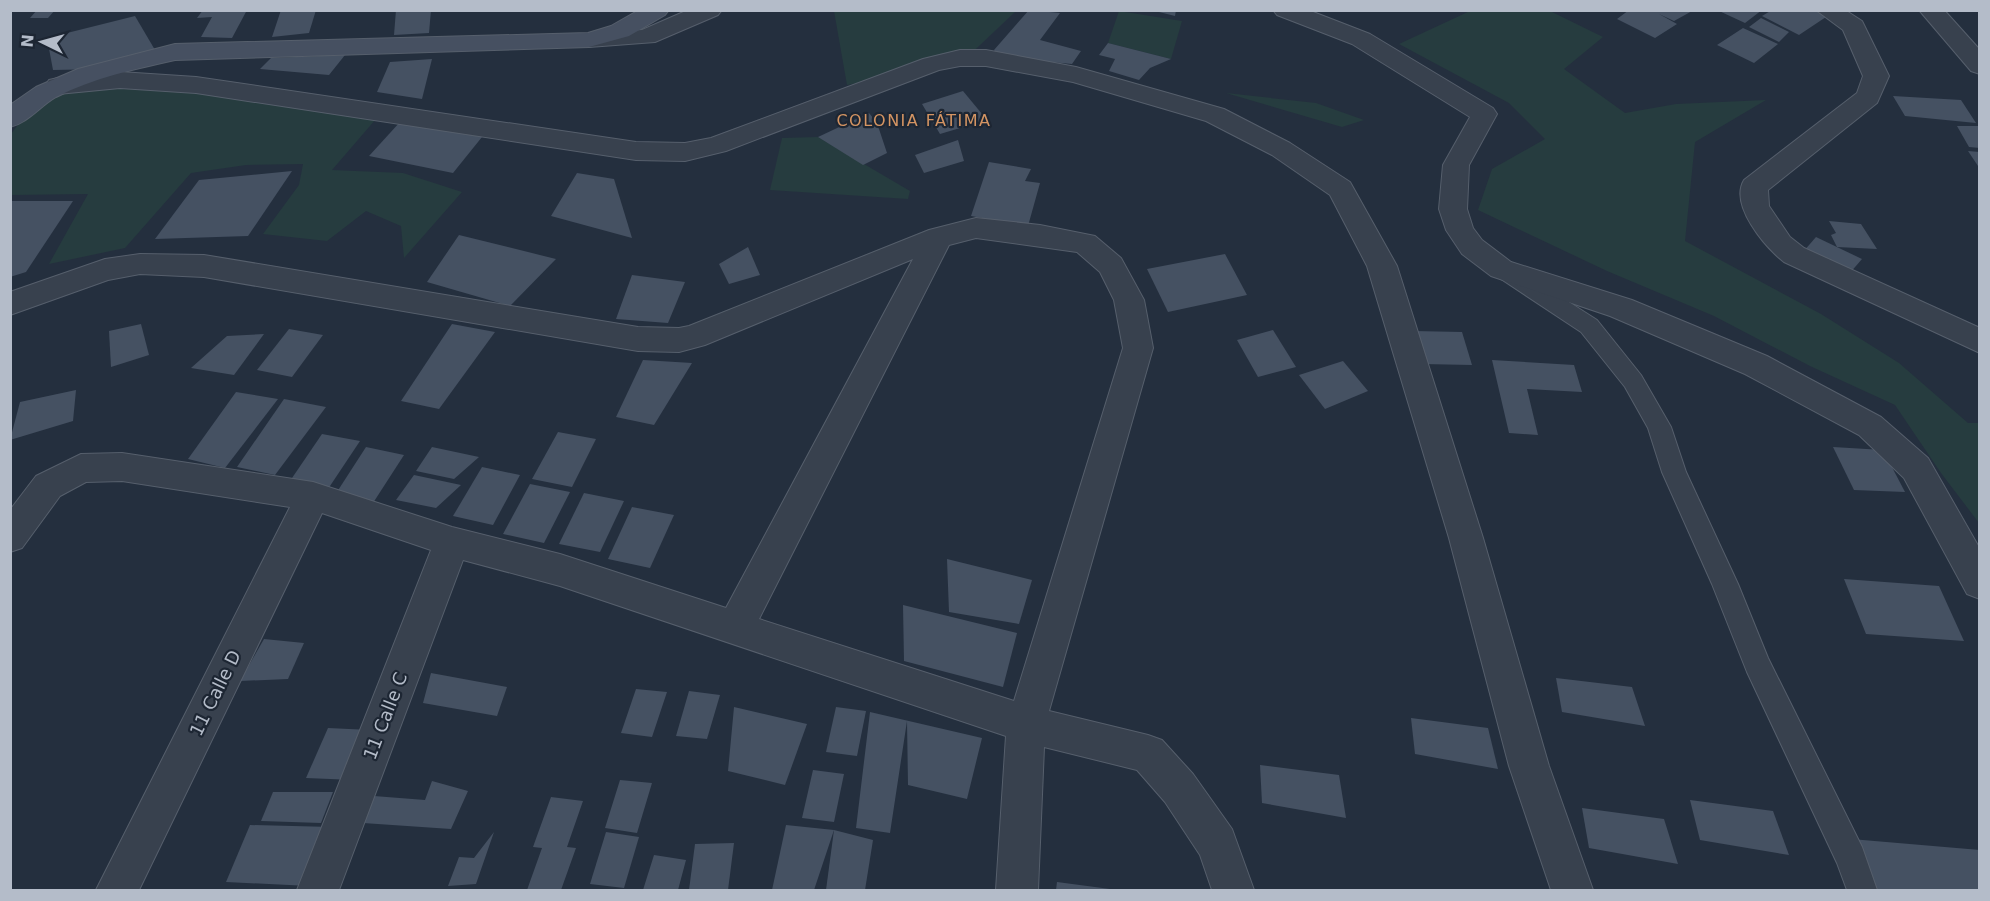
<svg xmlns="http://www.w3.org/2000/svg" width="1990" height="901" font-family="'DejaVu Sans',sans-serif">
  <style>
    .green { fill: #263c3f }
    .building { fill: #455162 }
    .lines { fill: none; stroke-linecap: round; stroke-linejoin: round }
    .lane-casing { stroke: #565f6c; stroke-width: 2 }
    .street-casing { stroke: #565f6c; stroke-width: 2 }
    .secondary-casing { stroke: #565f6c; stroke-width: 2 }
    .lane { fill: #38414e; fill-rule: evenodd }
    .street { fill: #38414e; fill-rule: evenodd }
    .secondary { fill: #465061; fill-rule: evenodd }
    .labels { text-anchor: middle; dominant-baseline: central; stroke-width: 4.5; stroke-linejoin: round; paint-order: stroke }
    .far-neighbourhood-label { font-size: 16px; letter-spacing: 1.5px; fill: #d59563; stroke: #1d2633 }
    .street-label { font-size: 18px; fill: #b4bcc9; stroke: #1d2633 }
  </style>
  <rect width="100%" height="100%" fill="#242f3e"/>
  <g class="green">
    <polygon points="834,11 1016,11 960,64 847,85"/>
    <polygon points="1119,11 1182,21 1171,59 1108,43"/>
    <polygon points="1470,11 1550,11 1603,37 1564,69 1625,113 1676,104 1766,100 1695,142 1685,241 1821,314 1899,363 1968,423 1979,423 1979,523 1941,473 1895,405 1810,366 1714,316 1607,271 1478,210 1492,169 1545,139 1509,103 1399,44"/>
    <polygon points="124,73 382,112 332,170 403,173 462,192 404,258 401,226 366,211 327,241 263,234 299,185 303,164 246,165 191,173 125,248 49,264 88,194 11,195 10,135 32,107 54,94"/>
    <polygon points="1226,93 1316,103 1364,120 1342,127"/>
    <polygon points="818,137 910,191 908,199 770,190 782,138"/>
  </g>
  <g class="building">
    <polygon points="37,10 55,10 48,18 30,18"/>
    <polygon points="203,10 247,10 232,38 201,37 212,17 197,18"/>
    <polygon points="281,10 316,10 309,33 272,37"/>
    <polygon points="396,10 431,10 429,33 394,35"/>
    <polygon points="1029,10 1060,13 1040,40 1081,51 1072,64 998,57 994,50"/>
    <polygon points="1151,10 1176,10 1175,16"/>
    <polygon points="1629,10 1694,10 1674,21 1659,14 1677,24 1655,38 1617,19"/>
    <polygon points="1717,10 1762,10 1745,23"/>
    <polygon points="1772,10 1819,10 1829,15 1799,35 1762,16"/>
    <polygon points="135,16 155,50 103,69 53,70 47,38"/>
    <polygon points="1761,18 1789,32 1779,42 1749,27"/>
    <polygon points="1743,28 1778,44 1754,63 1717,45"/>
    <polygon points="1108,43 1171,59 1150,68 1139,80 1109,71 1115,59 1099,55"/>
    <polygon points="345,55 329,75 260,69 271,58"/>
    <polygon points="432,59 422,99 377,92 390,62"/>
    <polygon points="963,91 987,120 940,134 922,104"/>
    <polygon points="1893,96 1961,100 1976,123 1905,116"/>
    <polygon points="869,113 877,123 887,153 863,165 818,137"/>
    <polygon points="400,122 482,137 453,173 369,156"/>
    <polygon points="1957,126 1980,126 1980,148 1969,147"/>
    <polygon points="958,140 964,161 924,173 915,155"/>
    <polygon points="1968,151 1980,152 1980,169"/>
    <polygon points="989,162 1031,169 1025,181 1040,183 1028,226 971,216"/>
    <polygon points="292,171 248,236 155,239 199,180"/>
    <polygon points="577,173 614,179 632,238 551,216"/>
    <polygon points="10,201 73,201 26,272 10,277"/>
    <polygon points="1829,221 1861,224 1877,249 1837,247 1831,235 1836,233"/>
    <polygon points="459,235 556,259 510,306 427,282"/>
    <polygon points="1816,237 1862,259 1849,274 1803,252"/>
    <polygon points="748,247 760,275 729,284 719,264"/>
    <polygon points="1225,254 1247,295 1168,312 1147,269"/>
    <polygon points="632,275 685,282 668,323 616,319"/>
    <polygon points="141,324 149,355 111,367 109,331"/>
    <polygon points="452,324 495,332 439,409 401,401"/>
    <polygon points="289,329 323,335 292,377 257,370"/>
    <polygon points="1273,330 1296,367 1258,377 1237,340"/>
    <polygon points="1413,331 1462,332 1472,365 1422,364"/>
    <polygon points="264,334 234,375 191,368 227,336"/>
    <polygon points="643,360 692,363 654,425 616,417"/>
    <polygon points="1492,360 1574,365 1582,392 1527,389 1538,435 1509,433"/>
    <polygon points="1343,361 1368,391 1325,409 1299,375"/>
    <polygon points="76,390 73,421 10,440 20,402"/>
    <polygon points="236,392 278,399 225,468 188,459"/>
    <polygon points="284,399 326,407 275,475 237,467"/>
    <polygon points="558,432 596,439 572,487 532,479"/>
    <polygon points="322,434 360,441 328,489 290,481"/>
    <polygon points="366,447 404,455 373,503 335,495"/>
    <polygon points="432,447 479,457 454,479 416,471"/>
    <polygon points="1833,447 1883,450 1905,492 1854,490"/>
    <polygon points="482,467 520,475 493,525 453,516"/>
    <polygon points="414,475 461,485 436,508 396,500"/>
    <polygon points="530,484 570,492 544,543 503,534"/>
    <polygon points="584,493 624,501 600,552 559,544"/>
    <polygon points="632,507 674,515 650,568 608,559"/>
    <polygon points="947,559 1032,580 1019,624 949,612"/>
    <polygon points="1844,579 1939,586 1964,641 1866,634"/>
    <polygon points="903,605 1017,633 1003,687 904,661"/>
    <polygon points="264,639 304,643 288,679 240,681"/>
    <polygon points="431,673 507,687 497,716 423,703"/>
    <polygon points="1556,678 1632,687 1645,726 1562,712"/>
    <polygon points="636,689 667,692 652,737 621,733"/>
    <polygon points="689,691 720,695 707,739 676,736"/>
    <polygon points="734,707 807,724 785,785 728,771"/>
    <polygon points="836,707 866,711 857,756 826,752"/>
    <polygon points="870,712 982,738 967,799 908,785 907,721 890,833 856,828"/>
    <polygon points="1411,718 1488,728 1498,769 1415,754"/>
    <polygon points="328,728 370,730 354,780 306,778"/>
    <polygon points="1260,765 1339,775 1346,818 1262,803"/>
    <polygon points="813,770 844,774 834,822 802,818"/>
    <polygon points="620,780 652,783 637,833 605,828"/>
    <polygon points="432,781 468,791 451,829 363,823 374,796 425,800"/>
    <polygon points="273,792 333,792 321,823 261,821"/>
    <polygon points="551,797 583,801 567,847 576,848 561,890 527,890 542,848 533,847"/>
    <polygon points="1690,800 1773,811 1789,855 1700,840"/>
    <polygon points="1582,808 1664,819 1678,864 1589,848"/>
    <polygon points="250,825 332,827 309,886 226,882"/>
    <polygon points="786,825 834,830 814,890 772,890"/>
    <polygon points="834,830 873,840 865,890 826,890"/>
    <polygon points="494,832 476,884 448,886 459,857 474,858"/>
    <polygon points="606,832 639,837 624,888 590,884"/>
    <polygon points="1851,839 1980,850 1980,890 1870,890"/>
    <polygon points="734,843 728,890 689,890 695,844"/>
    <polygon points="654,855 686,860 678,890 643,890"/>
    <polygon points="1057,882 1110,889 1110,890 1056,890"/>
  </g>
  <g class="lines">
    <g class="lane-casing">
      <polygon id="lane" points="1503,262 1511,265 1597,320 1641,375 1671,427 1686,472 1738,584 1768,658 1862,847 1877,890 1847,890 1837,863 1747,672 1712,584 1662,472 1648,428 1625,387 1581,332 1495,275 1492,270 1495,265"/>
    </g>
    <g class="street-casing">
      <g id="street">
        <polygon points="688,10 722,10 718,15 655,42 589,47 580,45 577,40 580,35 642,30"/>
        <polygon points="1273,10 1308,10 1370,34 1493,108 1497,114 1469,165 1467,209 1473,228 1482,240 1511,262 1632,300 1767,356 1881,417 1928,458 1980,549 1980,599 1967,594 1904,478 1859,435 1745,374 1610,316 1491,276 1462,254 1446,230 1439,209 1443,165 1470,117 1352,44 1277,15"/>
        <path d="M 1816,10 L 1845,10 L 1862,21 L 1889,76 L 1877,103 L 1768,190 L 1769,206 L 1790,237 L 1804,248 L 1980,328 L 1980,353 L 1784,262 C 1765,247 1729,205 1744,180 L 1857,93 L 1863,76 L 1843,30 Z"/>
        <polygon points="1919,10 1944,10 1980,50 1980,74 1971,71"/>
        <polygon points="960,50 986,50 1076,67 1224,109 1290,143 1350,182 1397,266 1483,538 1549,766 1593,890 1551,890 1509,766 1449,538 1367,266 1330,195 1272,155 1206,121 1073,82 986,66 960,66 939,70 726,151 685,161 636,160 196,93 120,88 58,94 49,92 45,86 49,80 58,78 120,72 196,77 636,142 685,143 711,138 923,59"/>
        <path d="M 976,218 L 1040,225 L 1095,236 L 1121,258 L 1144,300 L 1153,348 L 1049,711 L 1148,735 L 1162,740 L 1193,774 L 1232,829 L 1254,890 L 1212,890 L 1200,855 L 1165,802 L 1137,770 L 1044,747 L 1038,890 L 996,890 L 1006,736 L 560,586 L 463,560 L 339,890 L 297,890 L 431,550 L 322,513 L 139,890 L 96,890 L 290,507 L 122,481 L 86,482 L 60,496 L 22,548 L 10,552 L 10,510 L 36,476 L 81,454 L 122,453 L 313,482 L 452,527 L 560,554 L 726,608 L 913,259 L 705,345 L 679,352 L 638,351 L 204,277 L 140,274 L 108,280 L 10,315 L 10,292 L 105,259 L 140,254 L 204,255 L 638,327 L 679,328 L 689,326 L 929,230 ZM 976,238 L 1077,252 L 1100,272 L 1114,300 L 1123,348 L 1014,701 L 759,619 L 949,245 Z"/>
      </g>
    </g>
    <g class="secondary-casing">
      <path id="secondary" d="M 639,10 L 669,10 L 665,15 L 629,36 L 589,47 L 175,60 C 134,69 94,78 56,97 C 40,106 28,123 10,127 L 10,105 L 36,87 L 78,69 L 175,44 L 588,33 L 611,26 Z"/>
    </g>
    <use href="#lane" class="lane"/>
    <use href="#street" class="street"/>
    <use href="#secondary" class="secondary"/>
  </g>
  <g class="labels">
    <g class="far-neighbourhood-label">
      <text x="914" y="120">COLONIA FÁTIMA</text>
    </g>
    <g class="street-label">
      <text transform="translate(215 693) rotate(-64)">11 Calle D</text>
      <text transform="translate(385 716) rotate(-69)">11 Calle C</text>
    </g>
  </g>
  <rect width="1990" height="901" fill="none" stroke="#b4bcc9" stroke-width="24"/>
  <g transform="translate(42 42) rotate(275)" stroke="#1d2633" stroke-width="4.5" paint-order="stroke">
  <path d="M0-4.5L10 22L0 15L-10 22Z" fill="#b4bcc9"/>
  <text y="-9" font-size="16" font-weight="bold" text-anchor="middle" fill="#b4bcc9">N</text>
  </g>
</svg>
